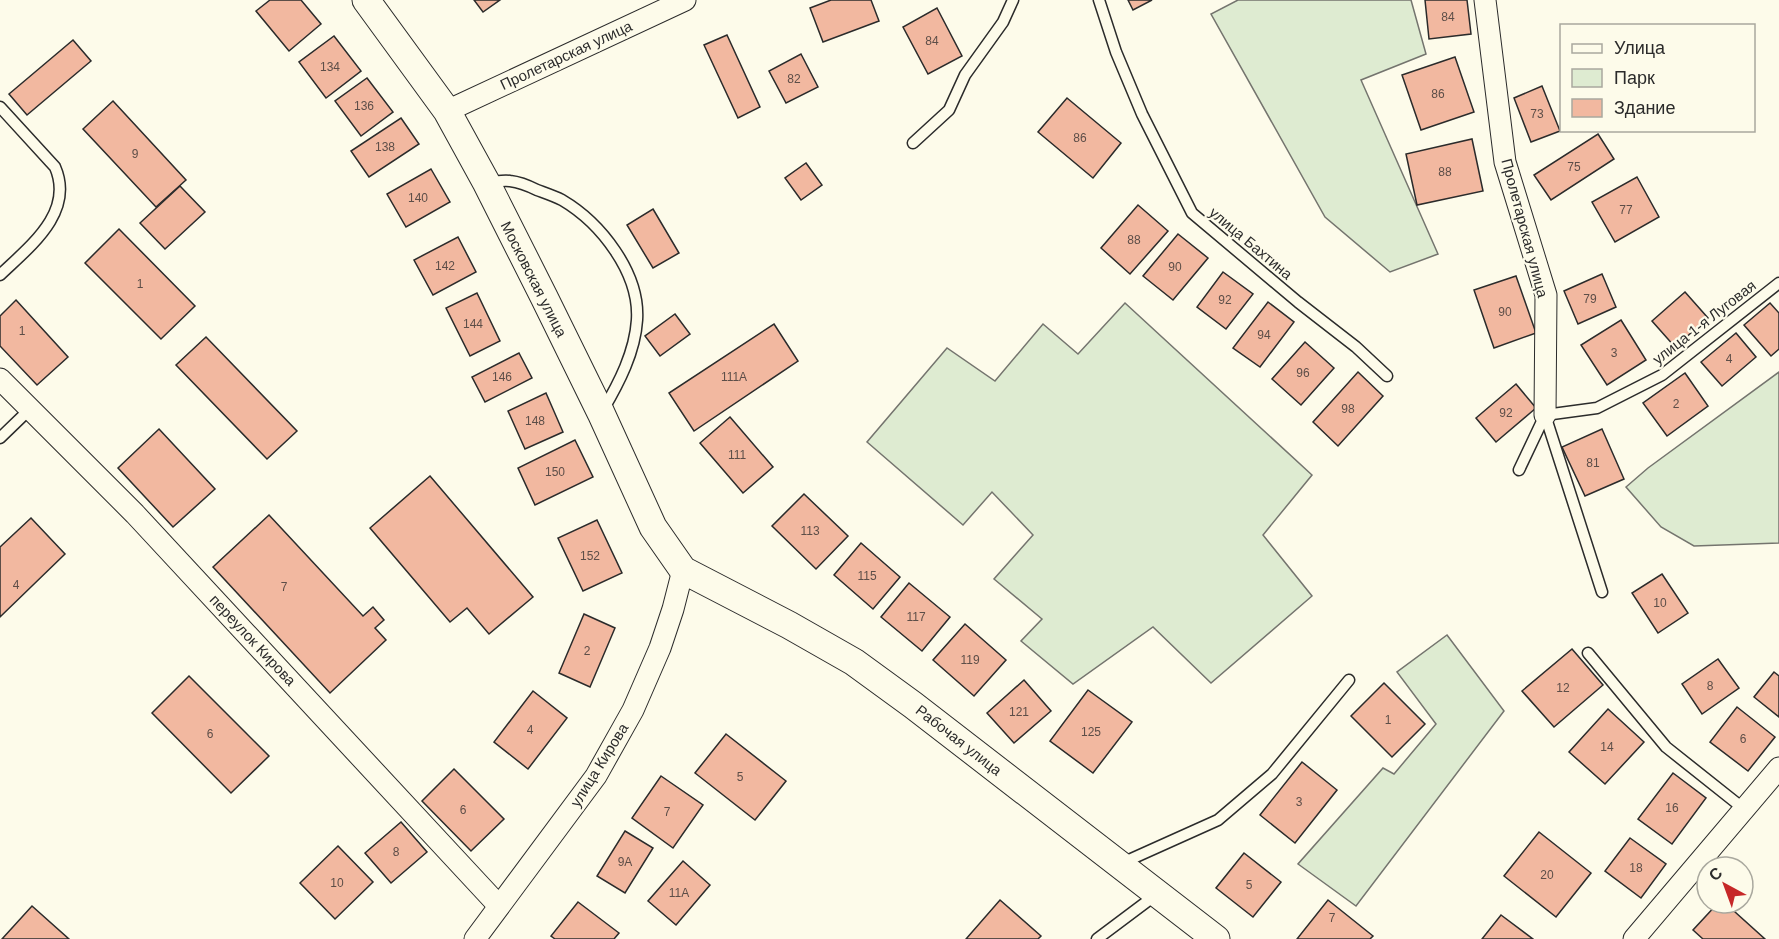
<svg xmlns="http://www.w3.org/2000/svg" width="1779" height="939" font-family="Helvetica,sans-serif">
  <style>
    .green { fill: #deebd1; stroke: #74746e; stroke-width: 1.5 }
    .building { fill: #f2b8a0; stroke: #2b2b2b; stroke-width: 1.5 }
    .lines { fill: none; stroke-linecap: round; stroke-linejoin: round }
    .service-casing { stroke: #2b2b2b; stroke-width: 13 }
    .minor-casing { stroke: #2b2b2b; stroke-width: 23 }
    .tertiary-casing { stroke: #2b2b2b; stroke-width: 29 }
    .service { stroke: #fdfbea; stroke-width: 10 }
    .minor { stroke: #fdfbea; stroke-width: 21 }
    .tertiary { stroke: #fdfbea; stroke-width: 27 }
    .labels { text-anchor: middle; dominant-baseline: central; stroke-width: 4.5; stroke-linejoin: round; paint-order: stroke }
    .number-label { font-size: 12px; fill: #5d4e48 }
    .street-label { font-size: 15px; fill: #2b2b2b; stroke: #fdfbea }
  </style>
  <rect width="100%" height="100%" fill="#fdfbea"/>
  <g class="green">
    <polygon points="1238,0 1411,0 1426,54 1361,80 1438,254 1390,272 1325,217 1211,14"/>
    <polygon points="1125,303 1312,475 1263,535 1312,596 1211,683 1153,627 1073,684 1021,641 1042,619 994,579 1033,535 992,492 963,525 867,442 947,348 995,381 1043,324 1078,354"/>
    <polygon points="1779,372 1779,543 1694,546 1661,527 1626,487 1648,468"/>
    <polygon points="1447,635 1504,711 1356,906 1298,864 1383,768 1394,774 1436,724 1397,672"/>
  </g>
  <g class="building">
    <polygon points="270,0 301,0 321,24 289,51 256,11"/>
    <polygon points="474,0 500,0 483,12"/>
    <polygon points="831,0 871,0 879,21 823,42 810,8"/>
    <polygon points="1128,0 1152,0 1133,10"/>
    <polygon points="1425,0 1467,0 1471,34 1429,39"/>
    <polygon points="937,8 962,56 928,74 903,27"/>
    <polygon points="727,35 760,107 738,118 704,45"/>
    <polygon points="334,36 361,71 326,98 299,62"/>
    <polygon points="73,40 91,61 27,115 9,94"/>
    <polygon points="801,54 818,87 786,103 769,71"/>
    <polygon points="1455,57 1474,112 1421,130 1402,75"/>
    <polygon points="367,78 393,112 361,136 335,101"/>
    <polygon points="1542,86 1560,131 1531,142 1514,98"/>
    <polygon points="1067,98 1121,143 1093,178 1038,132"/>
    <polygon points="113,101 186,180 156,207 83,129"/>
    <polygon points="401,118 419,144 369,177 351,151"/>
    <polygon points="1598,134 1614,159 1551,200 1534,175"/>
    <polygon points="1472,139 1483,191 1417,205 1406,154"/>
    <polygon points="806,163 822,185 801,200 785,178"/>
    <polygon points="431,169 450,202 406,227 387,194"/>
    <polygon points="1637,177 1659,217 1615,242 1592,202"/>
    <polygon points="180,186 205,212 165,249 140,223"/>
    <polygon points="1138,205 1168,231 1130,274 1101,248"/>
    <polygon points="653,209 679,253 653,268 627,225"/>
    <polygon points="119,229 195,306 161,339 85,263"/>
    <polygon points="1178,234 1208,258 1173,300 1143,276"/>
    <polygon points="458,237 476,272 433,295 414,260"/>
    <polygon points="1223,272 1253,294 1226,329 1197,307"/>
    <polygon points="1602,274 1616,307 1578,324 1564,291"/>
    <polygon points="1516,276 1536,333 1494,348 1474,290"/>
    <polygon points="1685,292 1708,318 1675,347 1652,321"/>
    <polygon points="477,293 500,341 470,356 446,308"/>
    <polygon points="16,300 68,357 37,385 0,346 0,316"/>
    <polygon points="1268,302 1294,322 1260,367 1233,348"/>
    <polygon points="1770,303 1779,313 1779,349 1771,356 1744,325"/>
    <polygon points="675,314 690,334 660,356 645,336"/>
    <polygon points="1621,320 1646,360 1607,385 1581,345"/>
    <polygon points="774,324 798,361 694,431 669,393"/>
    <polygon points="1736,333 1756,357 1722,386 1701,362"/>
    <polygon points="206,337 297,431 267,459 176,365"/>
    <polygon points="1305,342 1334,368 1301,405 1272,379"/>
    <polygon points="519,353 532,378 485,402 472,377"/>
    <polygon points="1358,372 1383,396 1338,446 1313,422"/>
    <polygon points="1685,373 1708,406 1667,436 1643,403"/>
    <polygon points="1516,384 1536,408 1496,442 1476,418"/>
    <polygon points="546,393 563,432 525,449 508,411"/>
    <polygon points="730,417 773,467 743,493 700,443"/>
    <polygon points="159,429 215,489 173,527 118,468"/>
    <polygon points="1602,429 1624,479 1585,496 1562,447"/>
    <polygon points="575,440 593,477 535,505 518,468"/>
    <polygon points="430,476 533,597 489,634 467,608 450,622 370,528"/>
    <polygon points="804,494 848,536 816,569 772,526"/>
    <polygon points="269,515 363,616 373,607 384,620 375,628 386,640 330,693 213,567"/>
    <polygon points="31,518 65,554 0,617 0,547"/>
    <polygon points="597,520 622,573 583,591 558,538"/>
    <polygon points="861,543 900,577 873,609 834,575"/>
    <polygon points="1662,574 1688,613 1658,633 1632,593"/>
    <polygon points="909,583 950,617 922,651 881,617"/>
    <polygon points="584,614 615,628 590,687 559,673"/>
    <polygon points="965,624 1006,660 974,696 933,660"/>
    <polygon points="1572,649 1603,685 1554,727 1522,691"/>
    <polygon points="1718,659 1739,688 1702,714 1682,684"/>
    <polygon points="1774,672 1779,676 1779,717 1754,697"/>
    <polygon points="189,676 269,756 231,793 152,713"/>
    <polygon points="1024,680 1051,711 1014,743 987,713"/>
    <polygon points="1384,683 1425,724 1392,757 1351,716"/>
    <polygon points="1088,690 1132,722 1093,773 1050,741"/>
    <polygon points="533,691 567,718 528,769 494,742"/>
    <polygon points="1737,707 1775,737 1748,771 1710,742"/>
    <polygon points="1608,709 1644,742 1605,784 1569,752"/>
    <polygon points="726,734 786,781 755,820 695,773"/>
    <polygon points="1302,762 1337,790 1295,843 1260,815"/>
    <polygon points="454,769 504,819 471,851 422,801"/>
    <polygon points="1673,773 1706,798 1672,844 1638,819"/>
    <polygon points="661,776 703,805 673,848 632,818"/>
    <polygon points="401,822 427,852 391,883 365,853"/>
    <polygon points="625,831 653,848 625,893 597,876"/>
    <polygon points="1539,832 1591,873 1556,917 1504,876"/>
    <polygon points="1630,838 1666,864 1641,898 1605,871"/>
    <polygon points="338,846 373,882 335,919 300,883"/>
    <polygon points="1244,853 1281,882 1253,917 1216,888"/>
    <polygon points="683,861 710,885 676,925 648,901"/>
    <polygon points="1000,900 1041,936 1038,939 966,939"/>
    <polygon points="1328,900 1373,936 1370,939 1297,939"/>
    <polygon points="578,902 619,933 614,939 555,939 551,936"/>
    <polygon points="1718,903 1725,903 1765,939 1703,939 1693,930"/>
    <polygon points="32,906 69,939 2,939"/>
    <polygon points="1501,915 1533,939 1482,939"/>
  </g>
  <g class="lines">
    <g class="service-casing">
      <g id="service">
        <polyline points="1099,0 1116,52 1142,114 1192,213 1298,302 1356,347 1387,376"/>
        <path d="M 0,107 L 55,167 C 75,213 29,247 0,275"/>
        <polyline points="913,143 949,110 965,75 1003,22 1013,0"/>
        <path d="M 487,182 C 494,182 503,180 510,181 C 519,182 529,186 537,190 C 545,193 554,196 562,200 C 601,223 640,273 637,320 C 635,352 619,383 603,410"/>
        <polyline points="1545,415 1597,408 1662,375 1779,283"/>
        <polyline points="1545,415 1602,592"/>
        <polyline points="0,438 30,409"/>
        <polyline points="1519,470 1545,415"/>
        <polyline points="1588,653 1666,747 1744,809"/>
        <polyline points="1120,864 1218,820 1272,774 1349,680"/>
        <polyline points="1097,939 1157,894"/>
      </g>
    </g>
    <g class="minor-casing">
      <g id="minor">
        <polyline points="1485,0 1505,162 1546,295 1545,415"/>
        <polyline points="447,111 685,0"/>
        <polyline points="0,379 135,514 499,906"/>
        <polyline points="475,939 596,776 633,710 660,648 673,609 683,570"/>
        <polyline points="1634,939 1779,768"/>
      </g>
    </g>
    <g class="tertiary-casing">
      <polyline id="tertiary" points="366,0 447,111 486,182 544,297 601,413 653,527 683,570 789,625 854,662 913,705 1216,939"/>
    </g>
    <use href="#service" class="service"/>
    <use href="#minor" class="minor"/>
    <use href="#tertiary" class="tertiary"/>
  </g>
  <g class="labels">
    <g class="number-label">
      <text x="1448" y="17">84</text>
      <text x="932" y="41">84</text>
      <text x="330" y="67">134</text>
      <text x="794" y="79">82</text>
      <text x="1438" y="94">86</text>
      <text x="364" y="106">136</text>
      <text x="1537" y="114">73</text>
      <text x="1080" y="138">86</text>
      <text x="385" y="147">138</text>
      <text x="135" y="154">9</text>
      <text x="1574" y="167">75</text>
      <text x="1445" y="172">88</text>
      <text x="418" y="198">140</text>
      <text x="1626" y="210">77</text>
      <text x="1134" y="240">88</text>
      <text x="445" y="266">142</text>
      <text x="1175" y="267">90</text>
      <text x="140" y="284">1</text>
      <text x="1590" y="299">79</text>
      <text x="1225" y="300">92</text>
      <text x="1505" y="312">90</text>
      <text x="473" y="324">144</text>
      <text x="22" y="331">1</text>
      <text x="1264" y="335">94</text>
      <text x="1614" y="353">3</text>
      <text x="1729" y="359">4</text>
      <text x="1303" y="373">96</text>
      <text x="502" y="377">146</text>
      <text x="734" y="377">111А</text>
      <text x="1676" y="404">2</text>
      <text x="1348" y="409">98</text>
      <text x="1506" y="413">92</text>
      <text x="535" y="421">148</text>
      <text x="737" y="455">111</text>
      <text x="1593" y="463">81</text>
      <text x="555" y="472">150</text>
      <text x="810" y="531">113</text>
      <text x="590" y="556">152</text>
      <text x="867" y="576">115</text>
      <text x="16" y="585">4</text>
      <text x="284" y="587">7</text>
      <text x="1660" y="603">10</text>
      <text x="916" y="617">117</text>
      <text x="587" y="651">2</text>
      <text x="970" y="660">119</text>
      <text x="1710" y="686">8</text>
      <text x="1563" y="688">12</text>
      <text x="1019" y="712">121</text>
      <text x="1388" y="720">1</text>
      <text x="530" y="730">4</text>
      <text x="1091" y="732">125</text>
      <text x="210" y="734">6</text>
      <text x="1743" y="739">6</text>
      <text x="1607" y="747">14</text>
      <text x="740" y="777">5</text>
      <text x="1299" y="802">3</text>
      <text x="1672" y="808">16</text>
      <text x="463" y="810">6</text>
      <text x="667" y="812">7</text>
      <text x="396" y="852">8</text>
      <text x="625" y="862">9А</text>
      <text x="1636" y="868">18</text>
      <text x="1547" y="875">20</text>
      <text x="337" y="883">10</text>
      <text x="1249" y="885">5</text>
      <text x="679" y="893">11А</text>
      <text x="1332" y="918">7</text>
    </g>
    <g class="street-label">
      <text transform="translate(566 55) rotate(-25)">Пролетарская улица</text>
      <text transform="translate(1525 228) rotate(75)">Пролетарская улица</text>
      <text transform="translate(1251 243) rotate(40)">улица Бахтина</text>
      <text transform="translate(534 279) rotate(63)">Московская улица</text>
      <text transform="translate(1704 322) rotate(-38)">улица 1-я Луговая</text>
      <text transform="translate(253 640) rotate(47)">переулок Кирова</text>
      <text transform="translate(959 740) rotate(38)">Рабочая улица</text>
      <text transform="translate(599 765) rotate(-58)">улица Кирова</text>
    </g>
  </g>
  <rect x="1560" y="24" width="195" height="108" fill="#fdfbea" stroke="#a9a89e" stroke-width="1.5"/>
  <rect x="1572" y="44" width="30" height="9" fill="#fdfbea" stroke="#a9a89e" stroke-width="1.5"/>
  <text x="1614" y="54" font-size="18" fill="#2b2b2b">Улица</text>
  <rect x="1572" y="69" width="30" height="18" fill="#deebd1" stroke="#a9a89e" stroke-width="1.5"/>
  <text x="1614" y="84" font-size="18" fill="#2b2b2b">Парк</text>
  <rect x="1572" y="99" width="30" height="18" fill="#f2b8a0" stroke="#a9a89e" stroke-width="1.5"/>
  <text x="1614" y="114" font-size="18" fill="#2b2b2b">Здание</text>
  <g transform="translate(1725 885) rotate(319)"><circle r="28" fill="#fdfbea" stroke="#a9a89e" stroke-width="1.5"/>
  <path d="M0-4.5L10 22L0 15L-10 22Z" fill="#c62828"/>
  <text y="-9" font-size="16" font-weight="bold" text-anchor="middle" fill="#2b2b2b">С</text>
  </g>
</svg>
